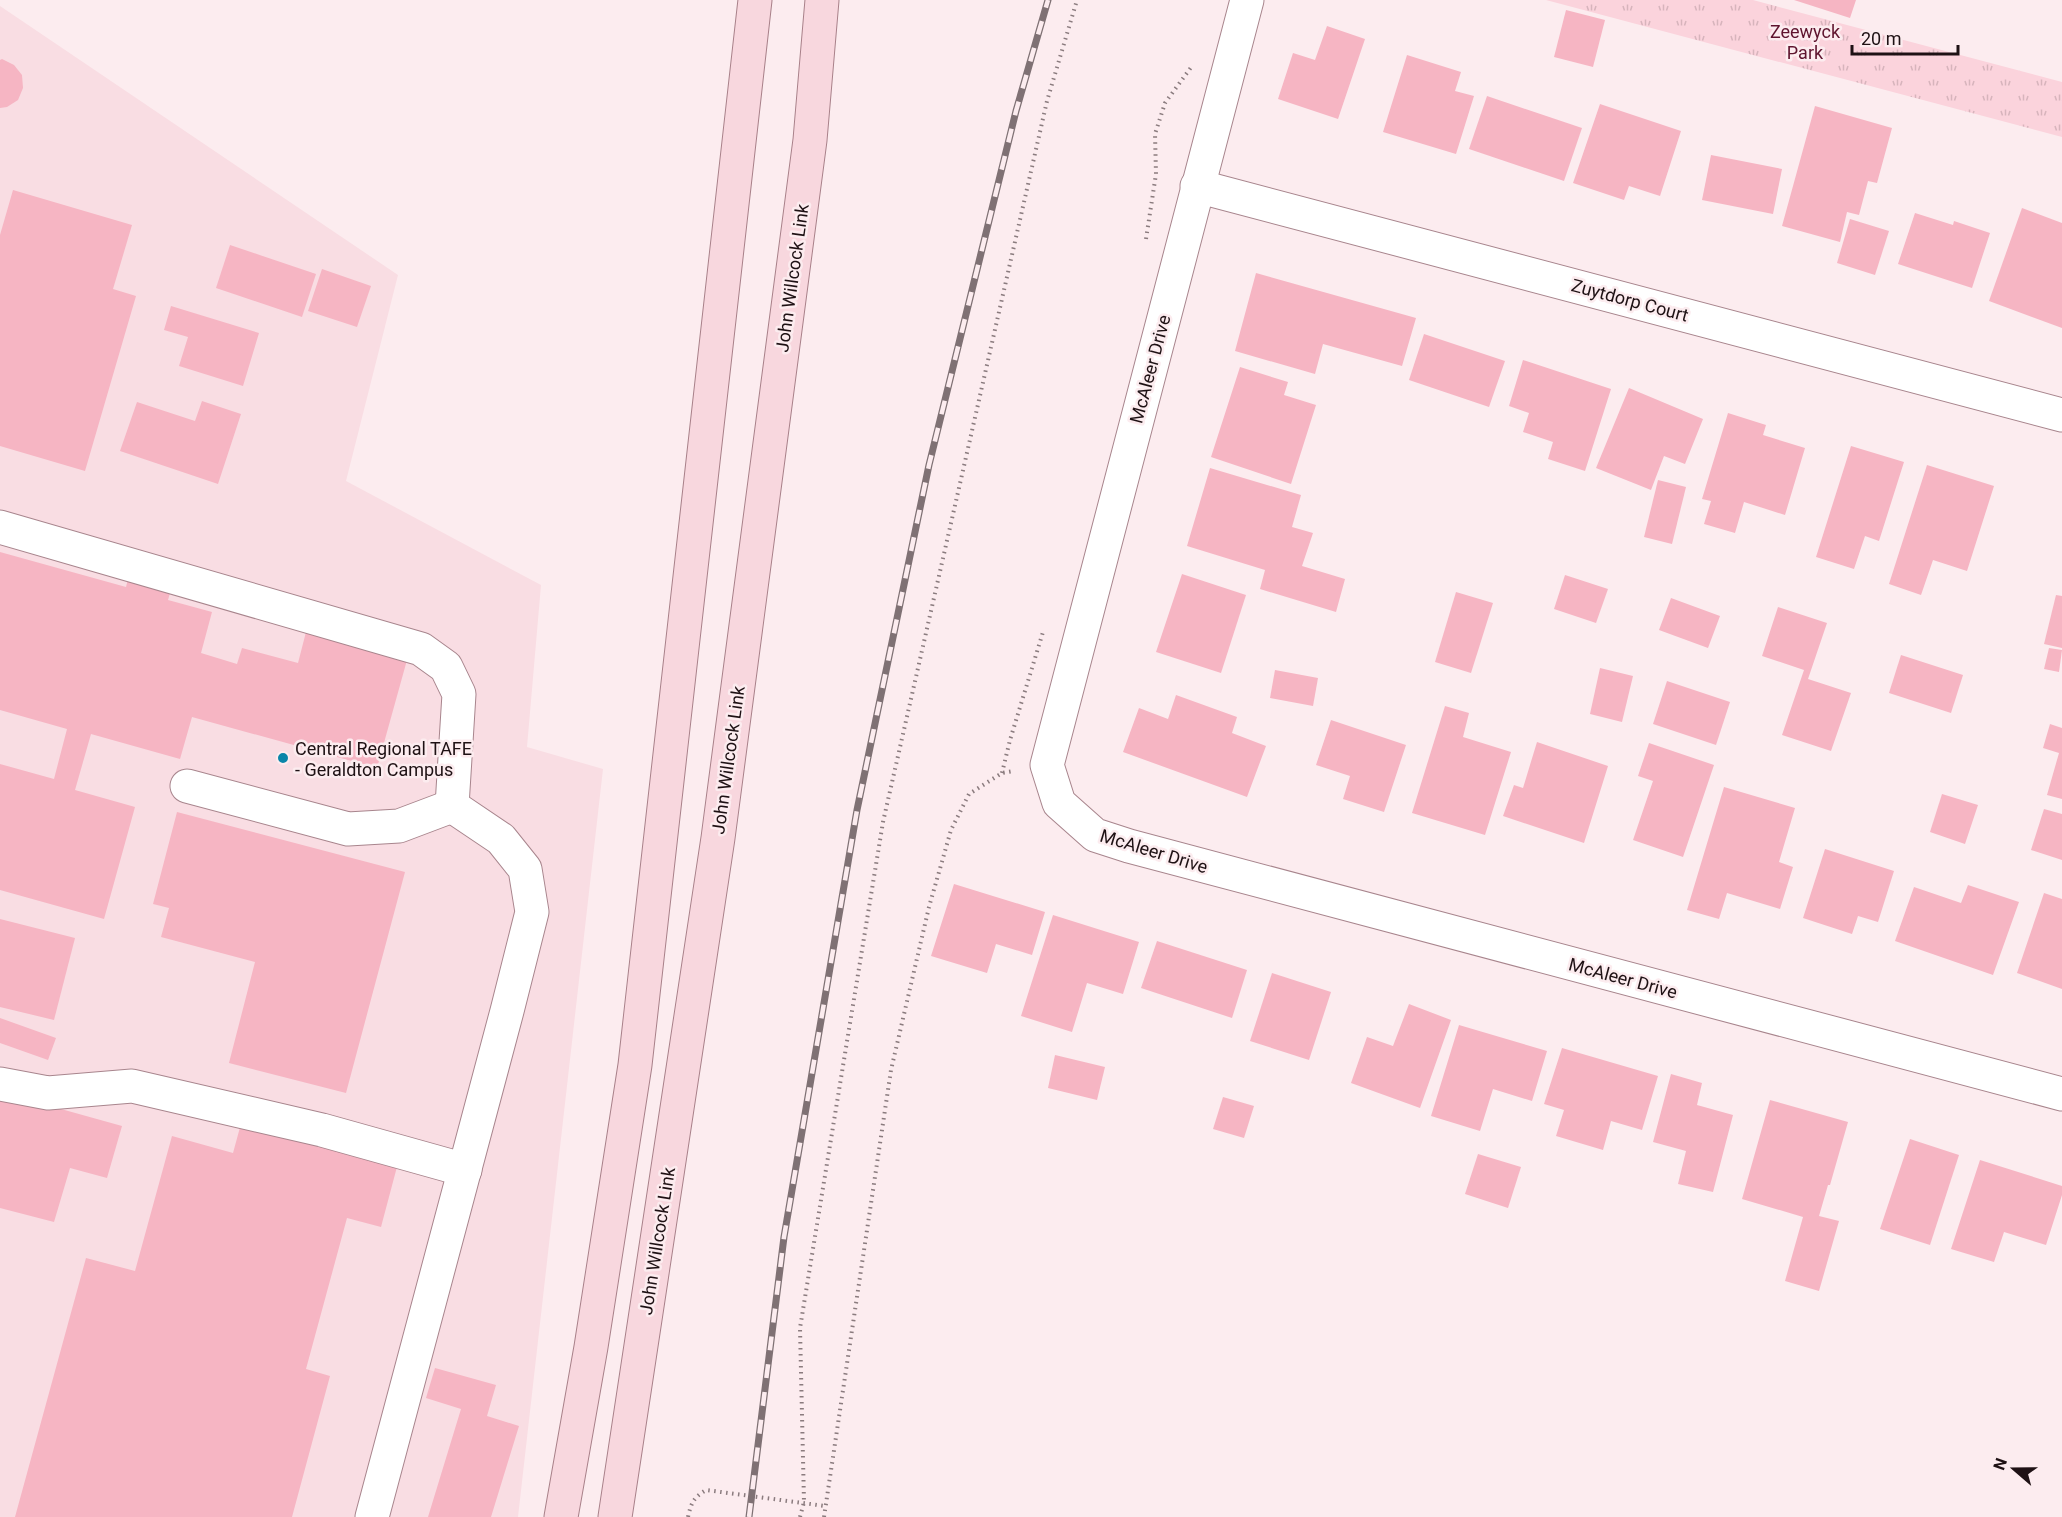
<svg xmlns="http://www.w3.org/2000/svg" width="2062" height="1517" font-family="Roboto,sans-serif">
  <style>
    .built { fill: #f9dde3 }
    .grass { fill: url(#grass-tufts) }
    .building { fill: #f6b5c3 }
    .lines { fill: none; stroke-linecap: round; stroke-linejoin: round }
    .minor-casing { stroke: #a8858d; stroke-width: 35 }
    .major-casing { stroke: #a88089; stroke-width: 35 }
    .path { stroke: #8a7b7e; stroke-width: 4; stroke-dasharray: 1.5 4.5; stroke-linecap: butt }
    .minor { stroke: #fff; stroke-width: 33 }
    .major { stroke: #f8d7de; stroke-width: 33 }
    .rail-casing { stroke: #7f7174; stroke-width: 7 }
    .rail { stroke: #fcecef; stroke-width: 4.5; stroke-dasharray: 14; stroke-linecap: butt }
    .poi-dot { fill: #0a85a9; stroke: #fcecef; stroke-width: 2 }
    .labels { text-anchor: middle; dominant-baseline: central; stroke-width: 5; stroke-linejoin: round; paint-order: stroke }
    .park-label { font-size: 18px; fill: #5f142e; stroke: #fcecef }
    .street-label { font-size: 18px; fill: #1e1114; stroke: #fcecef }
    .poi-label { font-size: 18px; fill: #1e1114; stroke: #fcecef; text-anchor: start }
  </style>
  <defs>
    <pattern id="grass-tufts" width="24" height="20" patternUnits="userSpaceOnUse" patternTransform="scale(1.5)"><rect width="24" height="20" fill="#fbd3dc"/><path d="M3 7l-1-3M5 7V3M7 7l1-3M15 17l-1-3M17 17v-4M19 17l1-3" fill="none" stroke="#d7b4bc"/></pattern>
  </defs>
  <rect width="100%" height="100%" fill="#fcecef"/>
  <polygon class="built" points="0,6 398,275 346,481 541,585 527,747 603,769 518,1517 0,1517"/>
  <polygon class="grass" points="1546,0 1753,0 2062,82 2062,137"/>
  <g class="building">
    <polygon points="1794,0 1856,0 1850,18"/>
    <polygon points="1566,10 1605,20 1593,67 1554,57"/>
    <polygon points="1327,26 1365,39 1338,119 1278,99 1293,53 1315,60"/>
    <polygon points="1407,55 1461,72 1455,91 1474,96 1456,154 1383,132"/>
    <polygon points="2,59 14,65 22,75 23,88 18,100 7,107 0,108 0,60"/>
    <polygon points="1487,96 1582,128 1564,181 1469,149"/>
    <polygon points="1600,104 1681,131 1660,196 1629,186 1624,200 1573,183"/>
    <polygon points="1815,106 1892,128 1877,183 1868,181 1859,215 1847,212 1840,242 1782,226"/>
    <polygon points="1711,155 1782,169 1773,214 1702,200"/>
    <polygon points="13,190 132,225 113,289 136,296 85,471 0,446 0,235"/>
    <polygon points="2022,208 2062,223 2062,328 1989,301"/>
    <polygon points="1915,213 1953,225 1954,221 1990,233 1972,288 1898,264"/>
    <polygon points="1850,219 1889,231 1875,275 1837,263"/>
    <polygon points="230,245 316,274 302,317 216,288"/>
    <polygon points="322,269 371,286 357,327 308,311"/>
    <polygon points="1256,273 1416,318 1402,366 1323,344 1315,374 1235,351"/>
    <polygon points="171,306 259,333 243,386 179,366 188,337 164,330"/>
    <polygon points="1424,334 1505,361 1489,407 1409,380"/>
    <polygon points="1523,360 1611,389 1585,471 1548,459 1553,442 1523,432 1529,413 1509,406"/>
    <polygon points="1240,367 1288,382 1284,395 1316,405 1291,484 1211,457"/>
    <polygon points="1629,388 1703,419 1685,464 1664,456 1651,490 1596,468"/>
    <polygon points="202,401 241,414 218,484 120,451 137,402 195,421"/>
    <polygon points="1728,413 1766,425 1763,435 1805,448 1785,515 1744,502 1735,533 1704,524 1711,501 1702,499"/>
    <polygon points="1851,446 1904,462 1879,541 1865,536 1854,569 1816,557"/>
    <polygon points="1927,465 1994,486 1967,571 1933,560 1921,595 1889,584"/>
    <polygon points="1210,468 1301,495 1292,527 1313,533 1302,566 1345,579 1336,612 1260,589 1265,570 1187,546"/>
    <polygon points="1658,480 1686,487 1672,544 1644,537"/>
    <polygon points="0,552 126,587 129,575 172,586 168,600 212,612 201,653 237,664 242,648 298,663 306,632 407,660 377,768 192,717 180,759 91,734 75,790 135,807 104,919 0,890 0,764 54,779 67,729 0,710"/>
    <polygon points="1182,574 1246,595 1221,673 1156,652"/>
    <polygon points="1565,575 1608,589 1596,623 1554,609"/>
    <polygon points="1456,592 1493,603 1471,673 1435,662"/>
    <polygon points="2056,595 2062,596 2062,648 2044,644"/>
    <polygon points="1671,598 1720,616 1708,648 1659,630"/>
    <polygon points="1778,607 1827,623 1808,679 1851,693 1831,751 1782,735 1804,670 1762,656"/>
    <polygon points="2049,648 2062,650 2059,672 2044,669"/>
    <polygon points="1901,655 1963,675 1951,713 1889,693"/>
    <polygon points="1600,668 1633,676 1622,722 1590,714"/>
    <polygon points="1275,670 1318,678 1313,706 1270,698"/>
    <polygon points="1667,681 1730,702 1716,745 1653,724"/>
    <polygon points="1176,695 1237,717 1232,733 1266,746 1247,797 1123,752 1139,708 1168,719"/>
    <polygon points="1445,706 1469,713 1463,737 1511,752 1485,835 1412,813"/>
    <polygon points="1331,720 1406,745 1384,812 1343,799 1350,776 1316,765"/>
    <polygon points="2050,724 2062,728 2062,799 2047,795 2059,753 2043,748"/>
    <polygon points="1537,742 1608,766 1584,843 1503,816 1514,785 1523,788"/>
    <polygon points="1649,743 1714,765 1683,857 1633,840 1653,781 1638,776"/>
    <polygon points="1724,787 1795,808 1779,862 1793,867 1780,909 1727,893 1719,919 1687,910"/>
    <polygon points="1942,794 1978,805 1965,844 1930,832"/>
    <polygon points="2044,809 2062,814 2062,860 2031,850"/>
    <polygon points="177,812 405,872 346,1093 229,1063 255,962 161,937 169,908 153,904"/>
    <polygon points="1825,849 1894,871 1878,922 1858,916 1852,934 1803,918"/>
    <polygon points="954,884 1045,912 1032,955 996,944 987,973 931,956"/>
    <polygon points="1968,885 2019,902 1993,975 1895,941 1914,887 1961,903"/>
    <polygon points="2044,893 2062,899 2062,989 2017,973"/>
    <polygon points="1053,915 1139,942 1123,994 1087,983 1072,1032 1021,1016"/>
    <polygon points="0,919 75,938 54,1020 0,1007"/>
    <polygon points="1157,941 1247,970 1232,1018 1141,988"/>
    <polygon points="1272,973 1331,992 1309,1060 1250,1041"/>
    <polygon points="1409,1004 1451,1020 1420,1108 1351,1083 1367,1037 1393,1046"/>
    <polygon points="0,1018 56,1038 48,1060 0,1043"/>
    <polygon points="1459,1025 1547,1051 1532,1101 1493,1089 1480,1131 1431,1116"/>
    <polygon points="1562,1048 1658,1076 1642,1130 1611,1121 1603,1150 1556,1136 1564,1110 1544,1104"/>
    <polygon points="1055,1055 1105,1067 1097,1100 1048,1088"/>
    <polygon points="1671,1074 1702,1083 1697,1105 1733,1115 1713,1192 1678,1184 1686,1151 1653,1142"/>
    <polygon points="0,1092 122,1126 107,1178 70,1168 54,1222 0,1208"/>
    <polygon points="1223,1097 1254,1106 1244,1138 1213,1129"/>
    <polygon points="1770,1100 1848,1122 1830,1185 1828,1185 1819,1216 1839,1221 1819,1291 1785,1281 1803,1217 1742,1199"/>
    <polygon points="242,1120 398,1163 381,1227 347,1218 306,1369 330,1376 292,1517 15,1517 86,1258 135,1271 172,1136 233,1153"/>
    <polygon points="1910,1139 1959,1155 1930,1245 1880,1229"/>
    <polygon points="1478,1154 1521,1167 1508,1208 1465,1194"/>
    <polygon points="1980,1160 2062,1186 2062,1195 2046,1245 2004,1232 1994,1262 1951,1249"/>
    <polygon points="435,1368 496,1385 487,1416 519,1426 491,1517 428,1517 461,1409 426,1398"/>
  </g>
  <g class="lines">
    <g class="minor-casing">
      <g id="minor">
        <polyline points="1247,0 1047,765 1059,803 1095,835 1129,846 2062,1094"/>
        <polyline points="1197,186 2062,415"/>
        <polyline points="0,527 421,649 446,667 459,694 452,806 501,839 525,869 532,912 507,1011 372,1517"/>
        <polyline points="187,786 348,829 399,826 452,806"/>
        <polyline points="0,1084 48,1093 132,1086 322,1130 465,1170"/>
      </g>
    </g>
    <g class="major-casing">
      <g id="major">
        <polyline points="561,1517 591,1347 635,1065 755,0"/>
        <polyline points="615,1517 718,838 810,140 822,0"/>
      </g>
    </g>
    <g class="path">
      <polyline points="1146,239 1156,174 1155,134 1165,103 1192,66"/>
      <polyline points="1002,773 1010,740 1043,632"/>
      <path d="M 688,1517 C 691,1503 694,1497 706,1490 L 825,1506"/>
      <polyline points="800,1517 804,1502 800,1328 883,822 1047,101 1077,0"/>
      <polyline points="824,1517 891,1070 929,907 951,830 969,794 1002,773 1014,771"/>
    </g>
    <use href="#minor" class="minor"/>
    <use href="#major" class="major"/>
    <g class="rail-casing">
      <polyline id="rail" points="749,1517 784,1237 857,810 929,465 1016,111 1048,0"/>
    </g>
    <use href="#rail" class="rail"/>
  </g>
  <circle class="poi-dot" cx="283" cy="758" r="6"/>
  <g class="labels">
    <g class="park-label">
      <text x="1805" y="31">Zeewyck<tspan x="1805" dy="21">Park</tspan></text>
    </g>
    <g class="street-label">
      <text transform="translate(792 278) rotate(-82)">John Willcock Link</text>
      <text transform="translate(1630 300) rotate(15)">Zuytdorp Court</text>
      <text transform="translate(1150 369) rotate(-75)">McAleer Drive</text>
      <text transform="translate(728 760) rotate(-82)">John Willcock Link</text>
      <text transform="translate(1154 851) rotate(17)">McAleer Drive</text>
      <text transform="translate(1623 978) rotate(15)">McAleer Drive</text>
      <text transform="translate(657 1241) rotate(-81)">John Willcock Link</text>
    </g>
    <g class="poi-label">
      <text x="295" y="748">Central Regional TAFE<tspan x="295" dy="21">- Geraldton Campus</tspan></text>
    </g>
  </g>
  <g transform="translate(2014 1469) rotate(290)" stroke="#fcecef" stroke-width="4.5" paint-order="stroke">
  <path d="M0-4.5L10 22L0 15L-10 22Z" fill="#1e1114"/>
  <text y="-9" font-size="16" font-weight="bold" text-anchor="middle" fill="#1e1114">N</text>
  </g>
  <path d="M1852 45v9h106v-9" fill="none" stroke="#1e1114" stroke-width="3"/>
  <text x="1861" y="45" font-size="18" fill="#1e1114" stroke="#fcecef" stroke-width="4.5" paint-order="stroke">20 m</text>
</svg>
